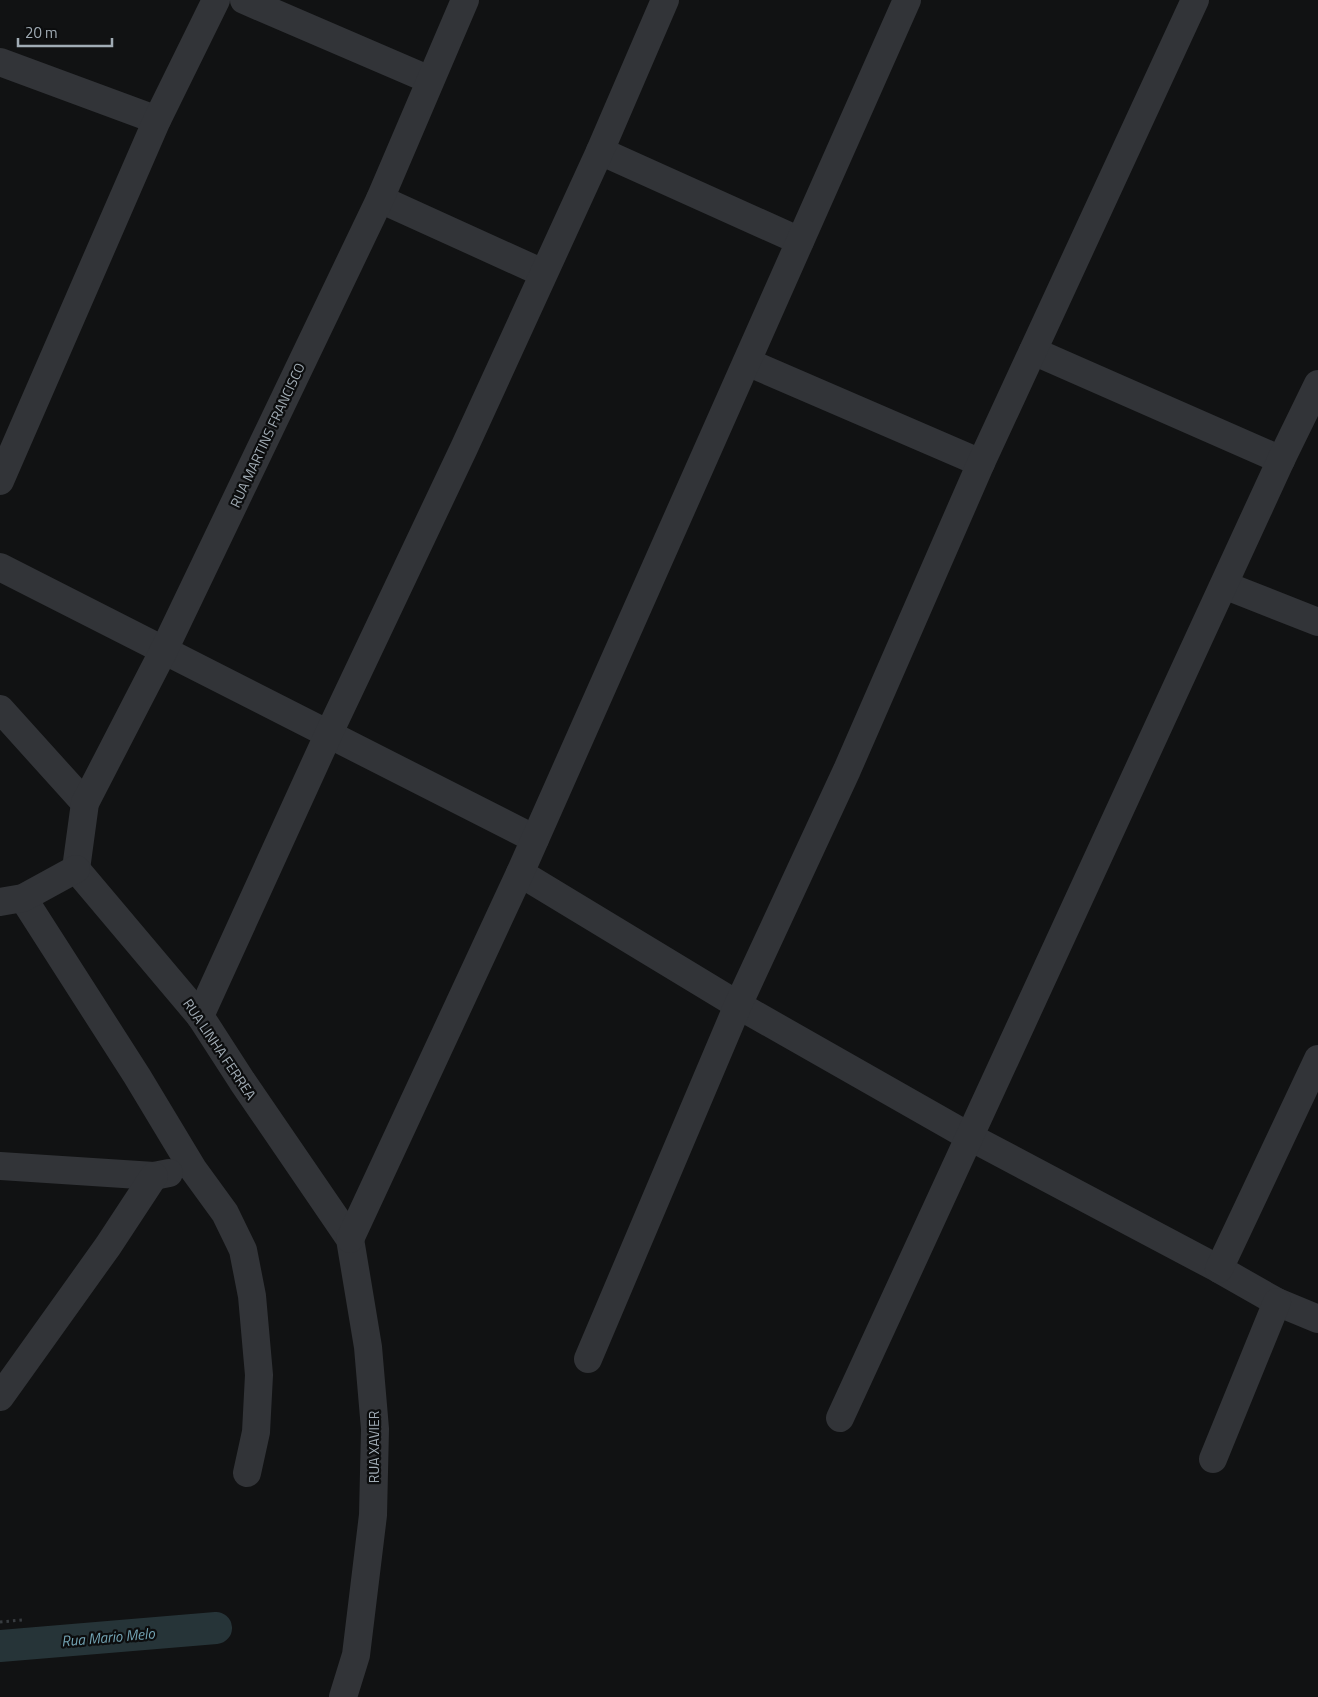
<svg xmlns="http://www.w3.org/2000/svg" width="1318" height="1697" font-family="'Titillium Web',sans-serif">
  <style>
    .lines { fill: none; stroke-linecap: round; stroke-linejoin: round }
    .canal { stroke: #263438; stroke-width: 32 }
    .path { stroke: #383c40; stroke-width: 3; stroke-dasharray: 2.5 4; stroke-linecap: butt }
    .minor { stroke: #323438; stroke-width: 28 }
    .labels { text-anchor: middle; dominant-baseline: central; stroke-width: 4.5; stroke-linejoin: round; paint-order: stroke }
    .street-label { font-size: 14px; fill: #a1acb5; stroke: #0c0d0e }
    .water-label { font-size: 15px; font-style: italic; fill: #74a5b5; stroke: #0c0d0e }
  </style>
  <rect width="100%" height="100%" fill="#111213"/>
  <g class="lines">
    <polyline class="canal" points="0,1646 216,1628"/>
    <polyline class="path" points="0,1622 22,1620"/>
    <g class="minor">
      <polyline points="244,0 430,80"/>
      <polyline points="0,62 157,120"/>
      <polyline points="600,151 800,241"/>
      <polyline points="380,199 543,273"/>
      <polyline points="1033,351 1281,460"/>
      <polyline points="747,362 981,463"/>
      <polyline points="0,481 157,120 216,0"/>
      <polyline points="0,567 535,839"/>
      <polyline points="1224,585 1318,622"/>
      <polyline points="0,709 85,803"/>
      <polyline points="76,869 85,803 164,650 380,199 465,0"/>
      <polyline points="76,869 200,1016 242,1081 350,1239 368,1347 375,1429 373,1515 356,1655 343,1697"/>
      <polyline points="520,873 738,1005 970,1137 1219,1269 1277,1302 1318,1319"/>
      <polyline points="23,898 137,1076 193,1169 225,1213 243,1250 252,1296 259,1375 256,1432 247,1473"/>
      <polyline points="0,902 23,898 76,869"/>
      <polyline points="200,1016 329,733 464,448 600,151 665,0"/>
      <polyline points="0,1166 154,1176 169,1173"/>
      <polyline points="350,1239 520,873 907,0"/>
      <polyline points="1219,1269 1318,1059"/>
      <polyline points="588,1359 738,1005 847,770 981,463 1195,0"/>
      <polyline points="0,1397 108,1246 154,1176"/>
      <polyline points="840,1418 1281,460 1318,384"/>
      <polyline points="1213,1459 1277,1302"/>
    </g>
  </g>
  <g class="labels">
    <g class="street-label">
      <text transform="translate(267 435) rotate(-65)">RUA MARTINS FRANCISCO</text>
      <text transform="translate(220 1049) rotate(56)">RUA LINHA FERREA</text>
      <text transform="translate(373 1447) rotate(-90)">RUA XAVIER</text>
    </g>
    <g class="water-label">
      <text transform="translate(108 1637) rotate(-5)">Rua Mario Melo</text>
    </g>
  </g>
  <path d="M18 38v8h94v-8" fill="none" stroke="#a1acb5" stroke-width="2.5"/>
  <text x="25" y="38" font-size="15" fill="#a1acb5" stroke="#0c0d0e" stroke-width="4" paint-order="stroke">20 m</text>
</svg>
